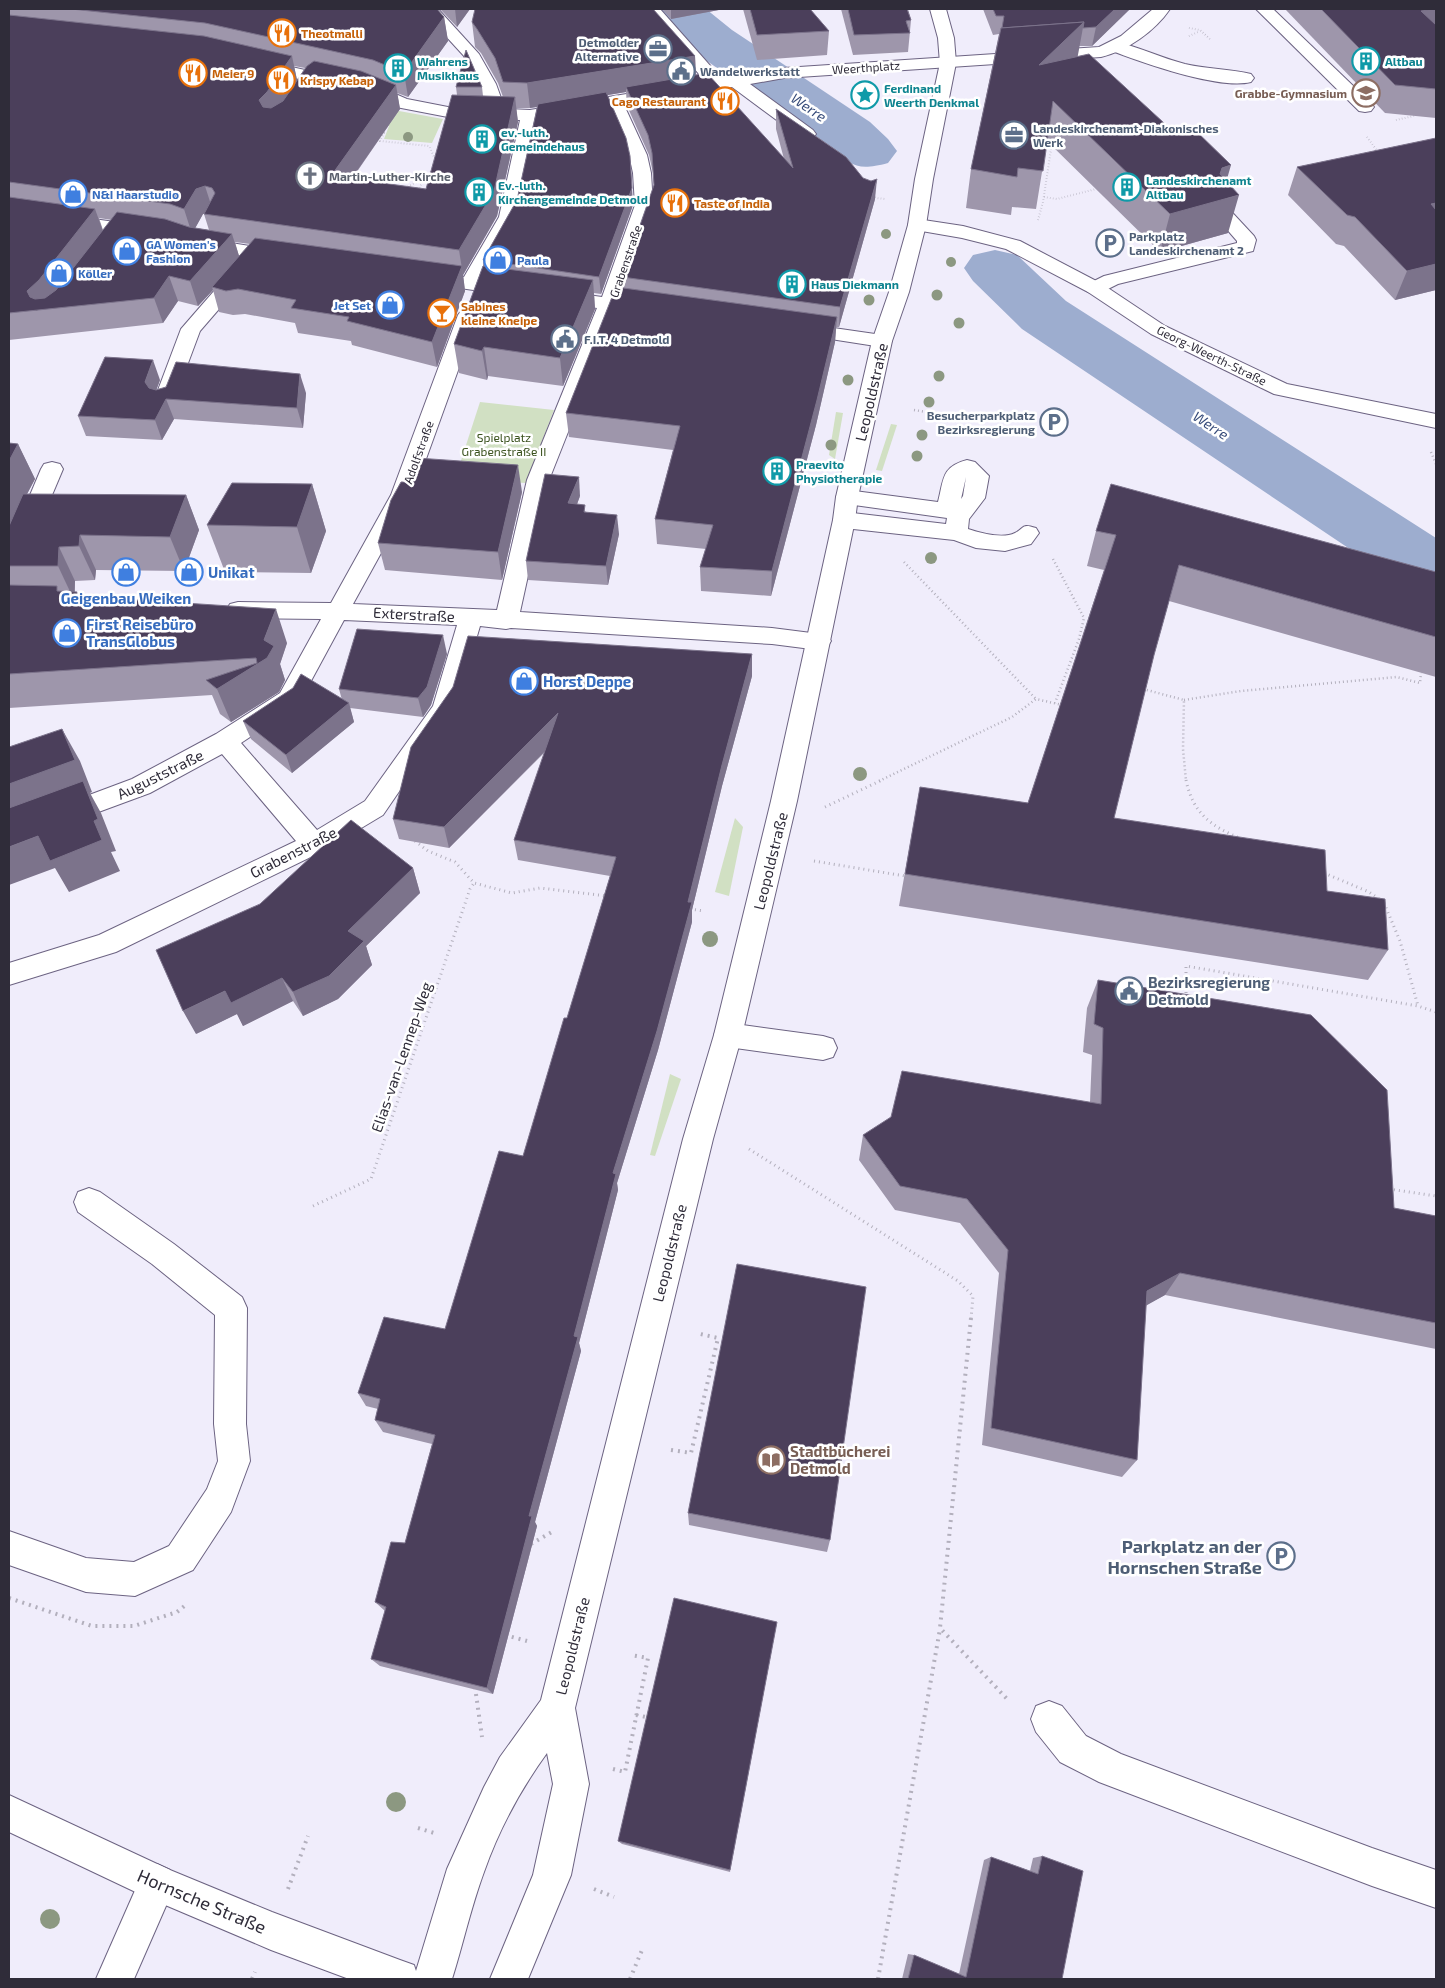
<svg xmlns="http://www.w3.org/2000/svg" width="1445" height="1988" font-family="'Exo 2',sans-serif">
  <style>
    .green { fill: #d1e0c3 }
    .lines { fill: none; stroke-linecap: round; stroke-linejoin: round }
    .river { fill: #9dadcf; fill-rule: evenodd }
    .lane-casing { stroke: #6c6382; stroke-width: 2 }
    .street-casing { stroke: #6c6382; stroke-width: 2 }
    .secondary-casing { stroke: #6c6382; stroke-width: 2 }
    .path-far3 { stroke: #b3b0bd; stroke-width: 2; stroke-dasharray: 0.5 2.5; stroke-linecap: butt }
    .path-far2 { stroke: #b3b0bd; stroke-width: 2.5; stroke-dasharray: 1 3; stroke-linecap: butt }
    .path-far1 { stroke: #b3b0bd; stroke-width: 3; stroke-dasharray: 1 4; stroke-linecap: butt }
    .path { stroke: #b3b0bd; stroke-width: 4; stroke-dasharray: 2 5; stroke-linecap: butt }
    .lane { fill: #fff; fill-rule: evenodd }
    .street { fill: #fff; fill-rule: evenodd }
    .secondary { fill: #fff; fill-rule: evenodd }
    .tree { fill: #8c9881 }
    .wall { fill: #9e96ab; fill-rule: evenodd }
    .shaded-wall { fill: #7c738b }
    .building { fill: #4b3f5b; stroke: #7c738b }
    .labels { text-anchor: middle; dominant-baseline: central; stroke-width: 5; stroke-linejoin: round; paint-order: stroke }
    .far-food-label { font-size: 12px; font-weight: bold; fill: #c56008; stroke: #fff; text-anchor: start }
    .far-service-label { font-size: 12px; font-weight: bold; fill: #4e5e75; stroke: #fff; text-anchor: start }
    .far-culture-label { font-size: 12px; font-weight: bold; fill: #0d838f; stroke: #fff; text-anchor: start }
    .far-street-label { font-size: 12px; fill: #2f2c39; stroke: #fff }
    .far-education-label { font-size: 12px; font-weight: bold; fill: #785e54; stroke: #fff; text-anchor: end }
    .far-worship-label { font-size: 12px; font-weight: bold; fill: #5b616d; stroke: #fff; text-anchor: start }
    .far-shop-label { font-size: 12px; font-weight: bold; fill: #366cbe; stroke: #fff; text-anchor: start }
    .far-park-label { font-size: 12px; fill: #3b521e; stroke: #fff }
    .far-water-label { font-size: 14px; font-style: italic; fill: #354a79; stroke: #fff }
    .street-label { font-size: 15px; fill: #2f2c39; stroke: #fff }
    .shop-label { font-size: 15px; font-weight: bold; fill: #366cbe; stroke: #fff; text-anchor: start }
    .service-label { font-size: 15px; font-weight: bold; fill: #4e5e75; stroke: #fff; text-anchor: start }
    .education-label { font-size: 15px; font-weight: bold; fill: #785e54; stroke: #fff; text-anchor: start }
    .near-service-label { font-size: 18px; font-weight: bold; fill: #4e5e75; stroke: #fff; text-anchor: end }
    .near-street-label { font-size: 18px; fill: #2f2c39; stroke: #fff }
  </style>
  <rect width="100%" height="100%" fill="#f0edfb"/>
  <g class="green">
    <polygon points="399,111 443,119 432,143 384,139 389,126 330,119"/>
    <polygon points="480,402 554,410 526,483 455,479"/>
    <polygon points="836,412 843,413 835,459 829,455"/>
    <polygon points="891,424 897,425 882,471 876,470"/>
    <polygon points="735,818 743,827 729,896 715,892"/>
    <polygon points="670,1074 681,1079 655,1156 650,1155"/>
  </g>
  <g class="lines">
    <g class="river">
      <path d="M 653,9 L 706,9 L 732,30 L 870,122 L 888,139 L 897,151 L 888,163 C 858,171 852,167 830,146 L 694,52 L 670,31 Z"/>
      <polygon points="995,250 1017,255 1066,301 1436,538 1436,594 1410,587 1396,580 1022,329 973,281 964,268 973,255"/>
    </g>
    <g class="lane-casing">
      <g id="lane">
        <polygon points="1256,9 1273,9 1371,103 1374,107 1371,111 1365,112 1359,111"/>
        <path d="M 1118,42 C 1141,48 1162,58 1185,64 C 1207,69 1230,69 1251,74 L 1254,78 L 1251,82 C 1219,90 1144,63 1112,51 L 1110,47 L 1112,43 Z"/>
        <polygon points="1220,205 1227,207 1254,236 1256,240 1253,251 1118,284 1102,292 1095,294 1088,292 1085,288 1088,284 1104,276 1237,243 1237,241 1211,211 1213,207"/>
        <polygon points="241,266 248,268 251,272 200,331 175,398 172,403 165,405 158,403 155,398 181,329 234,268"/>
        <path d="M 967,460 L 975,462 L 989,476 L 985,498 L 969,519 L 968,529 C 980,533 1003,539 1015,533 C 1025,528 1021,523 1036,528 L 1039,533 L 1031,544 L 1005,551 L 976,548 L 954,540 L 844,528 L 836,525 L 833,520 L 836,515 L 844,512 L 946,524 L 947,518 L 847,504 L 839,502 L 836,497 L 839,492 L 847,490 L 938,502 C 944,479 941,467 967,460 ZM 966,477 L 963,496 L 961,499 Z"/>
        <polygon points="52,462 60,464 63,469 20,571 17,577 9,579 9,545 41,469 44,464"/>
        <polygon points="728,1023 823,1036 833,1039 837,1048 833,1057 823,1060 728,1047 718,1044 714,1035 718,1026"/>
        <polygon points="89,1188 100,1192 174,1244 242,1297 247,1308 246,1424 250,1461 231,1512 193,1570 135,1596 86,1592 9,1565 9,1531 86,1558 134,1562 169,1546 207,1489 218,1461 214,1424 215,1315 152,1264 78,1212 74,1202 78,1192"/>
        <polygon points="1049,1701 1062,1706 1086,1736 1121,1754 1372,1848 1436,1870 1436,1908 1372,1886 1099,1782 1060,1762 1036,1732 1031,1719 1036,1706"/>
      </g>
    </g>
    <g class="street-casing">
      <g id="street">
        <path d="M 421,9 L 438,9 L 479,54 L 496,84 L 505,109 L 530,110 L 705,81 L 643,9 L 660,9 L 721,78 L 784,68 L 1099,47 L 1121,36 L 1153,9 L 1170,9 C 1155,31 1127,51 1101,57 L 784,78 L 750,84 L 813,130 L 816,134 L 813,138 L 807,139 L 801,138 L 732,87 L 624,105 L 647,155 L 651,173 L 653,205 L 620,300 L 652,305 L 655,309 L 652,313 L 645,315 L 616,311 L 549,480 L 520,612 L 772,628 L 827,635 L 831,641 L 827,647 L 819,650 L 772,644 L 511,628 L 506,629 L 480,626 L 456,708 L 383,815 L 323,851 L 116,952 L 9,985 L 9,963 L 99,935 L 296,841 L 222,754 L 150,793 L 9,845 L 9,825 L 132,779 L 216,734 L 280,693 L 321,619 L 238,618 L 230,616 L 226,610 L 230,604 L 238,602 L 331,603 L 391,495 L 458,315 L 461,311 L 468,309 L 475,311 L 478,315 L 413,495 L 353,604 L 497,610 L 527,480 L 597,308 L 552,301 L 549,297 L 552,293 L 559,291 L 602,297 L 635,205 L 633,173 L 629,155 L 608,107 L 538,119 L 517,217 L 482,280 L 521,286 L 524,290 L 521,294 L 514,296 L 420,282 L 417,278 L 420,274 L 427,272 L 464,277 L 499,217 L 520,120 L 453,118 L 396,107 L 366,94 L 254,69 L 252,65 L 254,61 L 260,60 L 377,86 L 407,99 L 453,108 L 487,109 L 478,84 L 464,56 ZM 344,620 L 457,625 L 433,706 L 365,801 L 317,830 L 241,743 L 298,705 Z"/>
        <polygon points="9,207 143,226 150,228 152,232 150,236 143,238 9,219"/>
        <polygon points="917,219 963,226 1020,241 1102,284 1165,326 1287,384 1436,414 1436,428 1274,394 1151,334 1088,292 1006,249 962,238 910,229 908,225 910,221"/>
        <polygon points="200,238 281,251 288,253 291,257 288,261 281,263 193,248 191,244 193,240"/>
        <polygon points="799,323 882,335 889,337 892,341 889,345 882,347 792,333 789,329 792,325"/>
        <polygon points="157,1864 170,1870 176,1883 134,1979 96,1979 144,1870"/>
      </g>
    </g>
    <g class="secondary-casing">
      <path id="secondary" d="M 930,9 L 946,9 L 954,38 L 956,63 L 933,179 L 926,225 L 909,292 L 892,341 L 858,497 L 855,520 L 797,801 L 742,1035 L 713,1139 L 575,1708 L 589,1784 L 571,1875 L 528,1979 L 490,1979 L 533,1875 L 553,1784 L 547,1753 C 521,1789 499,1829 484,1872 C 471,1907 463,1944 452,1979 L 349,1979 L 271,1950 L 144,1896 L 9,1832 L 9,1795 L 170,1870 L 272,1912 L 400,1960 L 414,1965 L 416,1971 L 447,1869 L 484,1787 L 500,1757 L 541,1700 L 683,1139 L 714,1035 L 771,801 L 833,520 L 836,497 L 872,341 L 889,292 L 908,225 L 915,179 L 940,63 L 938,38 Z"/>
    </g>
    <g class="path-far3">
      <polyline points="1189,28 1200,30 1211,40"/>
      <polyline points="1189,36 1200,31"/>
      <polyline points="1396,120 1414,116"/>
      <polyline points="381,132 384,133 380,141 429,146 436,161"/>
      <polyline points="1367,137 1378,152"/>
      <polyline points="405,188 423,179 433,170"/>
      <polyline points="419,191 423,179 432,178"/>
      <polyline points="873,195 876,198 885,199"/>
      <polyline points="1044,197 1057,199 1096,189"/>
      <polyline points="1038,220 1043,202 1052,143"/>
    </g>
    <g class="path-far2">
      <polyline points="914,410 976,420"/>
      <polyline points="1431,452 1436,464"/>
      <polyline points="1053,559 1084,618 1079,639 1055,703"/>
      <polyline points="904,562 1036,699"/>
      <polyline points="1143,689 1184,700 1183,749 1186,781"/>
      <polyline points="1184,700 1241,691 1397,677 1420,683 1421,673"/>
      <polyline points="879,781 1012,717 1036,699 1062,705"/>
    </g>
    <g class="path-far1">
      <path d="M 1186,780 C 1193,814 1212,827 1242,839"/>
      <polyline points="825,807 882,780"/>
      <polyline points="415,841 428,851 455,862 474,883 512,893 540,888 607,896"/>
      <polyline points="814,861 905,876"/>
      <polyline points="1324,873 1369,892 1379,899"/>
      <polyline points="1384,903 1400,941 1418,1006"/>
      <polyline points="690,909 704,911"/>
      <polyline points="1186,998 1186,966 1418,1006 1436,1012"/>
      <polyline points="749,1149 958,1281 973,1296 971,1319"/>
      <polyline points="1389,1189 1436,1196"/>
      <polyline points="313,1206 371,1179 470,889 474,883"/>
    </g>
    <g class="path">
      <polyline points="971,1318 940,1628 1009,1701"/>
      <polyline points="671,1450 691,1453 718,1338 696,1333"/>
      <polyline points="531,1544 552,1532"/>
      <polyline points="9,1598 92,1626 134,1626 177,1612 188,1603"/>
      <polyline points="505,1635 527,1641"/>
      <polyline points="475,1687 482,1737"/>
      <polyline points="636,1715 651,1718"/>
      <polyline points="613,1769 625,1772 648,1658 631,1655"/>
      <polyline points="418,1828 434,1833"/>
      <polyline points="288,1889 308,1836"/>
      <polyline points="594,1889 614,1897"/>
      <polyline points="252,1979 255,1972"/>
      <polyline points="630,1979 642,1950"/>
      <polyline points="878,1979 940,1629"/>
    </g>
    <use href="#lane" class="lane"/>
    <use href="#street" class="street"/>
    <use href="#secondary" class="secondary"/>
  </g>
  <g class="tree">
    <circle cx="408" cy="137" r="5"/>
    <circle cx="886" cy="234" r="5"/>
    <circle cx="951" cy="262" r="5"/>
    <circle cx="937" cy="295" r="5.5"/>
    <circle cx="869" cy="300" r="5.5"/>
    <circle cx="959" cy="323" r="5.5"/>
    <circle cx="939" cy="376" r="5.5"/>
    <circle cx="848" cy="380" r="5.5"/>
    <circle cx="929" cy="402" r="5.5"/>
    <circle cx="922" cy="435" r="5.5"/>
    <circle cx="831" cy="445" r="5.5"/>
    <circle cx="917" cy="456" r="5.5"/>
    <circle cx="931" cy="558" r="6"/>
    <circle cx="860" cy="774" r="7"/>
    <circle cx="710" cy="939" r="8"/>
    <circle cx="396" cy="1802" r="10"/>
    <circle cx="50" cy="1919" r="10"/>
  </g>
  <g class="wall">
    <path d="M 9,9 L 437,9 L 444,17 L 448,41 L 408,97 L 397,93 L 400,109 L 352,179 L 426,189 L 457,95 L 456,87 L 482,87 L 483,96 L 503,97 L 498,83 L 481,53 L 475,47 L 472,22 L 695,56 L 696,75 L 784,159 L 776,129 L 776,109 L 875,199 L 839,327 L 836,327 L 835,342 L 816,425 L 771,596 L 701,591 L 700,567 L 706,549 L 657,544 L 655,519 L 673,450 L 569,437 L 566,413 L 623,288 L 622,277 L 654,186 L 653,173 L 649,155 L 627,106 L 626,92 L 607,95 L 633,205 L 601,294 L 594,293 L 595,309 L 563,386 L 488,376 L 487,380 L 459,373 L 454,344 L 483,266 L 483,260 L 517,200 L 537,107 L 530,108 L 516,108 L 518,122 L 497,216 L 463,275 L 465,291 L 437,367 L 352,345 L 351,341 L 298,333 L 295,323 L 245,314 L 233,315 L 219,312 L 213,290 L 198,306 L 178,301 L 163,323 L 9,340 ZM 294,66 L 305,68 L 297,80 ZM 203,214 L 204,214 L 209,230 L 195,228 ZM 99,218 L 112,220 L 103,230 ZM 235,242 L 250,244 L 239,256 Z"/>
    <polygon points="440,9 470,9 457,27"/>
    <polygon points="662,9 724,9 671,19"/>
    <polygon points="743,9 810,9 829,31 827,55 757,60"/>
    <polygon points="841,9 908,9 911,20 908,52 853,55"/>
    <polygon points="983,9 1130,9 1092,46 1079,46 1077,57 1226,180 1228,233 1160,252 1047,141 1036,209 1012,207 1011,215 966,208 971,169 999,34 993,35"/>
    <polygon points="1285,9 1436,9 1436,118 1385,113"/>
    <polygon points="1436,138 1436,290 1395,300 1344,246 1336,244 1288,195 1297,167"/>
    <polygon points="160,380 156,390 306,393 303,428 174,419 162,440 86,436 78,416"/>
    <polygon points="9,443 18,444 35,479 27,494 186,495 199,530 184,571 96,570 95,580 75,581 75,592 77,592 79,596 287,643 280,664 285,680 279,692 231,722 220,714 212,695 9,708"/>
    <polygon points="407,482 522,492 502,580 385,570 378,543"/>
    <polygon points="312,484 326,531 311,573 225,572 207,525"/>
    <polygon points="580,496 577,504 586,512 619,534 608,585 528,580 526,561"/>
    <polygon points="1096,531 1436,572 1436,677 1169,601 1154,655 1114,818 1327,891 1388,950 1368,980 899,906 920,787 1028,803 1104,570 1087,566"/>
    <polygon points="447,654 431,705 423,717 350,708 354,722 292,773 251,739 243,721 342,700 339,689"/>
    <polygon points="752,654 752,676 722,786 692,910 692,922 658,1050 617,1183 618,1190 579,1343 581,1351 535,1522 537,1526 493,1694 380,1666 371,1659 385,1611 375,1602 405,1543 432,1444 383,1432 375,1420 378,1409 366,1406 358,1393 445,1329 523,1156 567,1018 610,876 518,860 514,840 545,752 449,848 399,839 393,819"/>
    <polygon points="413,868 420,893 366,946 372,965 338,999 303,1016 293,1001 243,1026 237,1014 196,1034"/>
    <polygon points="1098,980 1394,1208 1436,1216 1436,1349 1165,1295 1146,1305 1137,1460 1122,1477 982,1445 999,1273 960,1223 895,1210 859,1160 863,1135 1090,1102 1092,1055 1083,1052 1087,1008"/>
    <polygon points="688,1513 830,1540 827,1552 689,1525"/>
    <polygon points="777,1622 730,1872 622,1844 618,1841"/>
    <polygon points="1042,1856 1062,1979 902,1979 908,1954 914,1955 959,1974 984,1860 991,1857 1030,1871 1033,1858"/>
  </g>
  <g class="shaded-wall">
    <polygon points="455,9 470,9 457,27"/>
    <polygon points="671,9 724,9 671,19"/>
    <polygon points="1115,9 1130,9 1092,46 1096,27"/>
    <polygon points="1436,9 1436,35 1421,11"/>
    <polygon points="444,17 448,41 408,97 404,73"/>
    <polygon points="1084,22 1077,60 1039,65"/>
    <polygon points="292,56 297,80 274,117 266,125 259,100"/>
    <polygon points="695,56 696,81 626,87 626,92 530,108 527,83"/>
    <polygon points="396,85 400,109 336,201 331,176"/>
    <polygon points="515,97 518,122 497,216 463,275 459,250"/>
    <polygon points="1231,165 1221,200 1239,195 1228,233 1160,252 1170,214 1222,168"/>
    <polygon points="877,179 875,199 839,327 840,307"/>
    <polygon points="205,186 213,211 203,214 192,234 184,209 196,189"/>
    <polygon points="632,188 633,205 601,294 599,277"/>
    <polygon points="1436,203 1436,228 1431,204"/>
    <polygon points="95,209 104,234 50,305 36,311 27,291"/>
    <polygon points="232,234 240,259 212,287 213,290 198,306 190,281"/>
    <polygon points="1436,264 1436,290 1395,300 1407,271"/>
    <polygon points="462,266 465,291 437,367 432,342"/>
    <polygon points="169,276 178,301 163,323 154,298"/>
    <polygon points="593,280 595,309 563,386 560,358"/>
    <polygon points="837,317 835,342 816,425 771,596 772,571"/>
    <polygon points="484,347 488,376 487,380 482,351"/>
    <polygon points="153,360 160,380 152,402 145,382"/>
    <polygon points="300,374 306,393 303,428 297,408"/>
    <polygon points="166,399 174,419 162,440 155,420"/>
    <polygon points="18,444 35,479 11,524 9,541 9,461"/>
    <polygon points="518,465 522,492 502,580 498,552"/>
    <polygon points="579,477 580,496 570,523 568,503"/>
    <polygon points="312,484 326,531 311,573 297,527"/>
    <polygon points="186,495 199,530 184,571 170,537"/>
    <polygon points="617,515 619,534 608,585 606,566"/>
    <polygon points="80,535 96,570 95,580 79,546"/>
    <polygon points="59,547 75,581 74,600 58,566"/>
    <polygon points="276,609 287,643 280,664 285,680 279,692 231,722 217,689 267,658 264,640"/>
    <polygon points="443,635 447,654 431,705 423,717 418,698"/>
    <polygon points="752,654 752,676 722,786 692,910 692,922 658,1050 617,1183 618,1190 579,1343 581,1351 535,1522 537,1526 493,1694 487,1688 529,1516 574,1336 613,1173 688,902 722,765"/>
    <polygon points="349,703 354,722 292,773 286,755"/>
    <polygon points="558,713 561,735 449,848 444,827"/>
    <polygon points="62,729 80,761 92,792 90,793 101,813 116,851 111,852 120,871 69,892 55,868 9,885 9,847 38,836 102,840 9,823 9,784"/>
    <polygon points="413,868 420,893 366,946 372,965 338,999 303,1016 293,992 348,931"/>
    <polygon points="282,978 293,1001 243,1026 237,1014 196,1034 183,1011 225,991"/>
    <polygon points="1180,1273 1165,1295 1133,1313 1147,1291"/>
  </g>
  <g class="building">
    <polygon points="71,9 437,9 444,17 404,73 373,60 205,23"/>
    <polygon points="475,9 653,9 695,56 527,83 503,82 495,58 477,29 472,22"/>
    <polygon points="750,9 810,9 829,31 757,35"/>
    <polygon points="848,9 907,9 911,20 906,21 910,33 854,35"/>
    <polygon points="993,9 1115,9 1096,27 1083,28 1084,22 1002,28 1004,16 996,16"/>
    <polygon points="1321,9 1436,9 1421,11 1436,25 1436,89 1395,85"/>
    <polygon points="9,15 204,36 292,56 267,92 259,100 263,107 271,108 283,101 307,66 314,61 361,71 396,85 331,176 426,189 452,95 515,97 494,191 459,250 204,214 215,193 212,188 205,186 196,189 184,209 170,204 9,182"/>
    <polygon points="1084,22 1039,65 1089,54 1176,134 1194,129 1231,165 1222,168 1220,174 1239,195 1170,214 1053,101 1043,171 1018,168 1017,177 971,169 1001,28"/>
    <polygon points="466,50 482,87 456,87"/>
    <polygon points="707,73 793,168 776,109 846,157 863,178 871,181 877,179 840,307 622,277 654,185 652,153 648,135 626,87"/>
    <polygon points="606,92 626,138 630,156 632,188 599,277 483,260 517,200 538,104"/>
    <polygon points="1436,138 1436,203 1431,204 1436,210 1436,264 1407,271 1355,217 1347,215 1297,167"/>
    <polygon points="9,197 95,209 39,280 27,291 30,297 35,299 45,298 56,290 117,212 165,219 189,227 232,234 190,281 169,276 154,298 9,313"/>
    <polygon points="255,238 462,266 432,342 347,321 349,317 291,308 296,300 238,289 226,291 212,287"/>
    <polygon points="483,266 593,280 560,358 484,347 482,351 454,344"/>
    <polygon points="616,287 837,317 817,400 772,571 700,567 713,525 655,519 680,426 566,413"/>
    <polygon points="105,357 153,360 145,382 149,388 156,390 166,387 176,362 300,374 297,408 166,399 155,420 78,416"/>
    <polygon points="9,443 18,444 9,461"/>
    <polygon points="417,458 518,465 498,552 378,543 391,500 401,482 407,482"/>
    <polygon points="545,474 579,477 568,503 585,505 584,512 617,515 606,566 526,561"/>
    <polygon points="232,483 312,484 297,527 207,525"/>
    <polygon points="1111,484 1436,572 1436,637 1179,565 1154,655 1114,818 1325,850 1327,891 1385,899 1388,950 905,874 920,787 1028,803 1116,535 1096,531"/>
    <polygon points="23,494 186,495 170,537 80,535 79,546 59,547 58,566 9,566 9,526"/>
    <polygon points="9,585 57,586 57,591 77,592 77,596 276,609 264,640 274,646 267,658 217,689 206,680 257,663 256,658 9,674"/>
    <polygon points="357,629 443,635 427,687 418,698 339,689"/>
    <polygon points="468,636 752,654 722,765 688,902 692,902 657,1031 613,1173 616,1174 574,1336 578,1337 529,1516 532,1516 487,1688 371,1659 386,1607 375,1602 391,1542 405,1543 435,1435 375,1420 380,1399 358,1393 384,1317 445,1329 499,1151 523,1156 564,1018 567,1018 616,857 514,840 558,713 444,827 393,819 411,747 453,687"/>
    <polygon points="301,674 349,703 286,755 243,721 293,688"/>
    <polygon points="62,729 75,760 9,784 9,747"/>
    <polygon points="83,781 98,819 94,821 102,840 50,861 38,836 9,847 9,808"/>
    <polygon points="351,820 413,868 348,931 364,941 329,976 293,992 282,978 231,1003 225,991 183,1011 156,950 260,904"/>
    <polygon points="1098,980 1311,1015 1387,1090 1394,1208 1436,1216 1436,1323 1180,1273 1147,1291 1137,1460 991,1428 1008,1250 967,1199 900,1186 863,1135 891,1117 902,1071 1101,1104 1103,1028 1094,1024"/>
    <polygon points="737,1264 866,1287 830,1540 688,1513"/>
    <polygon points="674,1598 777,1622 730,1870 618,1841"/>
    <polygon points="1042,1856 1083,1871 1062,1979 908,1979 914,1955 966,1977 991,1857 1038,1874"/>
  </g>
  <defs>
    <g id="restaurant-ring" transform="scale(1.4375)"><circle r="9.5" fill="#fff" stroke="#e8710a" stroke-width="1.5"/><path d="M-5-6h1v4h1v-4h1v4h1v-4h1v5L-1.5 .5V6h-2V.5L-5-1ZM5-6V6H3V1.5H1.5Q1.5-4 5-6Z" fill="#e8710a"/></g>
    <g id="office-ring" transform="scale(1.4375)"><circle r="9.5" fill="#fff" stroke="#5c6f8a" stroke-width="1.5"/><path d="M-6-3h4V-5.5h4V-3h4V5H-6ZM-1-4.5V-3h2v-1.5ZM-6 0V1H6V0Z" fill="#5c6f8a"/></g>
    <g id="building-ring" transform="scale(1.4375)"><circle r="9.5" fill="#fff" stroke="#0f9aa8" stroke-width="1.5"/><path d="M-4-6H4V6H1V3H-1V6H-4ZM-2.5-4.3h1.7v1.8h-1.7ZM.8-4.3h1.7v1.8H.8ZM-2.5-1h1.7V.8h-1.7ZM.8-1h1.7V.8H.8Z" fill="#0f9aa8"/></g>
    <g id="civic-ring" transform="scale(1.4375)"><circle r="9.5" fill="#fff" stroke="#5c6f8a" stroke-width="1.5"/><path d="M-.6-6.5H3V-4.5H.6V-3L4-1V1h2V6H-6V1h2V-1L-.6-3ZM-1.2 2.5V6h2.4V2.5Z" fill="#5c6f8a"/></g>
    <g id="school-ring" transform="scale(1.4375)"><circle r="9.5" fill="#fff" stroke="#8d6e63" stroke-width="1.5"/><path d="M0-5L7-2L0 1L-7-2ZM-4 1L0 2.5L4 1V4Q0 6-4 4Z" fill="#8d6e63"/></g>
    <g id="sight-ring" transform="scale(1.4375)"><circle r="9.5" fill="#fff" stroke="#0f9aa8" stroke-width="1.5"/><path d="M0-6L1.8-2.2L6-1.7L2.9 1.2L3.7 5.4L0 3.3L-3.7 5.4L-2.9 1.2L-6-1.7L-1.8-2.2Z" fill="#0f9aa8"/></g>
    <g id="church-ring" transform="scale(1.4375)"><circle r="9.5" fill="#fff" stroke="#6b7280" stroke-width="1.5"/><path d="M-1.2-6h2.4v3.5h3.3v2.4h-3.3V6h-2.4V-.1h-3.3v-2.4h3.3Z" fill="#6b7280"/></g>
    <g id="shop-ring" transform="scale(1.4375)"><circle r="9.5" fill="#fff" stroke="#3f7fe0" stroke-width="1.5"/><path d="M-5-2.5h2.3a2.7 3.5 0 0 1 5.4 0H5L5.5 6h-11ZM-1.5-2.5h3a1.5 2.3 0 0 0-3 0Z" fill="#3f7fe0"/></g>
    <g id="parking-ring" transform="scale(1.4375)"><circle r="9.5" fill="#fff" stroke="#5c6f8a" stroke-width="1.5"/><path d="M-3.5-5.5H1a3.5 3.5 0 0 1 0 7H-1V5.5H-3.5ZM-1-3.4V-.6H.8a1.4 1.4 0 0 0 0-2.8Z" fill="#5c6f8a"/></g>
    <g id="bar-ring" transform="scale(1.4375)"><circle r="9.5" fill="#fff" stroke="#e8710a" stroke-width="1.5"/><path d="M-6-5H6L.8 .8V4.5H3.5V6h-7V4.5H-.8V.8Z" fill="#e8710a"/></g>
    <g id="library-ring" transform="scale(1.4375)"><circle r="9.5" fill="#fff" stroke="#8d6e63" stroke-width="1.5"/><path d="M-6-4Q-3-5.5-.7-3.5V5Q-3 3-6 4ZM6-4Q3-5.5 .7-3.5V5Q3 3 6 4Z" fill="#8d6e63"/></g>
  </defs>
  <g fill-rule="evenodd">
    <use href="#restaurant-ring" x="282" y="33"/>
    <use href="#office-ring" x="658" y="49"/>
    <use href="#building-ring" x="1366" y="61"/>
    <use href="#building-ring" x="398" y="68"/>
    <use href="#civic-ring" x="681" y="71"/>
    <use href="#restaurant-ring" x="193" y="73"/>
    <use href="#restaurant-ring" x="281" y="80"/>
    <use href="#school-ring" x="1366" y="93"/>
    <use href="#sight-ring" x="865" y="95"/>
    <use href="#restaurant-ring" x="725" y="101"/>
    <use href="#office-ring" x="1014" y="135"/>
    <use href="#building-ring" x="482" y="139"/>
    <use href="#church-ring" x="310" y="176"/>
    <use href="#building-ring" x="1127" y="187"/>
    <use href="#building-ring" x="479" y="192"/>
    <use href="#shop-ring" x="73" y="194"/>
    <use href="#restaurant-ring" x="675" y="203"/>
    <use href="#parking-ring" x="1110" y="243"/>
    <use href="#shop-ring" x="127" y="251"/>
    <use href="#shop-ring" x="498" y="260"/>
    <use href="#shop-ring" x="59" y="273"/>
    <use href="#building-ring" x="792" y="284"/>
    <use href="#shop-ring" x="390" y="305"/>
    <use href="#bar-ring" x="442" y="313"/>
    <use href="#civic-ring" x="565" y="339"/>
    <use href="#parking-ring" x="1054" y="422"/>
    <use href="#building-ring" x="777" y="471"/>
    <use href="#shop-ring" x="126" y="572"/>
    <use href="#shop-ring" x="189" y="572"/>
    <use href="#shop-ring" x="67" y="633"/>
    <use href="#shop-ring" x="524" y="681"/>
    <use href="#civic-ring" x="1129" y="991"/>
    <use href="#library-ring" x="771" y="1460"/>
    <use href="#parking-ring" x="1281" y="1556"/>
  </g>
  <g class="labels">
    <g class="far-food-label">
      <text x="301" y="33">Theotmalli</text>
      <text x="212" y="73">Meier 9</text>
      <text x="300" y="80">Krispy Kebap</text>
      <text x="706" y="101" text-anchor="end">Cago Restaurant</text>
      <text x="694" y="203">Taste of India</text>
      <text x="461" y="306">Sabines<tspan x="461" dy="14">kleine Kneipe</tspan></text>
    </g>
    <g class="far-service-label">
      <text x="639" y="42" text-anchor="end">Detmolder<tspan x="639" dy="14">Alternative</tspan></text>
      <text x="700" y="71">Wandelwerkstatt</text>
      <text x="1033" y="128">Landeskirchenamt-Diakonisches<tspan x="1033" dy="14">Werk</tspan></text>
      <text x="1129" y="236">Parkplatz<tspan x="1129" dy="14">Landeskirchenamt 2</tspan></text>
      <text x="584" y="339">F.I.T. 4 Detmold</text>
      <text x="1035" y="415" text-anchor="end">Besucherparkplatz<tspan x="1035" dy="14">Bezirksregierung</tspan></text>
    </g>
    <g class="far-culture-label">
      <text x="417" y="61">Wahrens<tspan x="417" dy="14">Musikhaus</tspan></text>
      <text x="1385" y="61">Altbau</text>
      <text x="884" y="88">Ferdinand<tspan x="884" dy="14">Weerth Denkmal</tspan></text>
      <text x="501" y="132">ev.-luth.<tspan x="501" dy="14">Gemeindehaus</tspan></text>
      <text x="1146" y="180">Landeskirchenamt<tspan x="1146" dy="14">Altbau</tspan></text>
      <text x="498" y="185">Ev.-luth.<tspan x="498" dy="14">Kirchengemeinde Detmold</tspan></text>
      <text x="811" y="284">Haus Diekmann</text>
      <text x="796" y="464">Praevito<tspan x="796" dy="14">Physiotherapie</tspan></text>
    </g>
    <g class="far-street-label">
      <text transform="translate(866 67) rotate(-4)">Weerthplatz</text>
      <text transform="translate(625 261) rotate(-71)">Grabenstraße</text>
      <text transform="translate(1212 355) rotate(26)">Georg-Weerth-Straße</text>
      <text transform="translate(418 452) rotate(-70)">Adolfstraße</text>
    </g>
    <g class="far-education-label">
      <text x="1347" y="93">Grabbe-Gymnasium</text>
    </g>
    <g class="far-worship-label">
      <text x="329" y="176">Martin-Luther-Kirche</text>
    </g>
    <g class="far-shop-label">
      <text x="92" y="194">N&amp;I Haarstudio</text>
      <text x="146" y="244">GA Women's<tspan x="146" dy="14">Fashion</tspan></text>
      <text x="517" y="260">Paula</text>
      <text x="78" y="273">Köller</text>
      <text x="371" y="305" text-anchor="end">Jet Set</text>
    </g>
    <g class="far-park-label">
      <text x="504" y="437">Spielplatz<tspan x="504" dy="14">Grabenstraße II</tspan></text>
    </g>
    <g class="far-water-label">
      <text transform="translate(809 107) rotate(34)">Werre</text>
      <text transform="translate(1211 425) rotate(33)">Werre</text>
    </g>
    <g class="street-label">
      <text transform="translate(871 392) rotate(-77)">Leopoldstraße</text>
      <text transform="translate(414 614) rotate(3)">Exterstraße</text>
      <text transform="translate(160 774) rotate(-26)">Auguststraße</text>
      <text transform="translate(293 852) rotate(-27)">Grabenstraße</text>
      <text transform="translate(770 861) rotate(-76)">Leopoldstraße</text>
      <text transform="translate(401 1057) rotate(-71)">Elias-van-Lennep-Weg</text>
      <text transform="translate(669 1253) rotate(-76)">Leopoldstraße</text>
      <text transform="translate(572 1646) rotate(-76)">Leopoldstraße</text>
    </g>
    <g class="shop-label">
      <text x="208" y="572">Unikat</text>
      <text x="126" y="598" text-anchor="middle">Geigenbau Weiken</text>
      <text x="86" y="624">First Reisebüro<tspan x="86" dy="17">TransGlobus</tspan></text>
      <text x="543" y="681">Horst Deppe</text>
    </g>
    <g class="service-label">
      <text x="1148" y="982">Bezirksregierung<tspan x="1148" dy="17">Detmold</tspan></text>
    </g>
    <g class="education-label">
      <text x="790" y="1451">Stadtbücherei<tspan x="790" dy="17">Detmold</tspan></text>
    </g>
    <g class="near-service-label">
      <text x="1262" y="1546">Parkplatz an der<tspan x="1262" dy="21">Hornschen Straße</tspan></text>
    </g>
    <g class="near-street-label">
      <text transform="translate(202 1901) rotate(23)">Hornsche Straße</text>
    </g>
  </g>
  <rect width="1445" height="1988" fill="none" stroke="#2f2c39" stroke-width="20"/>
</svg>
